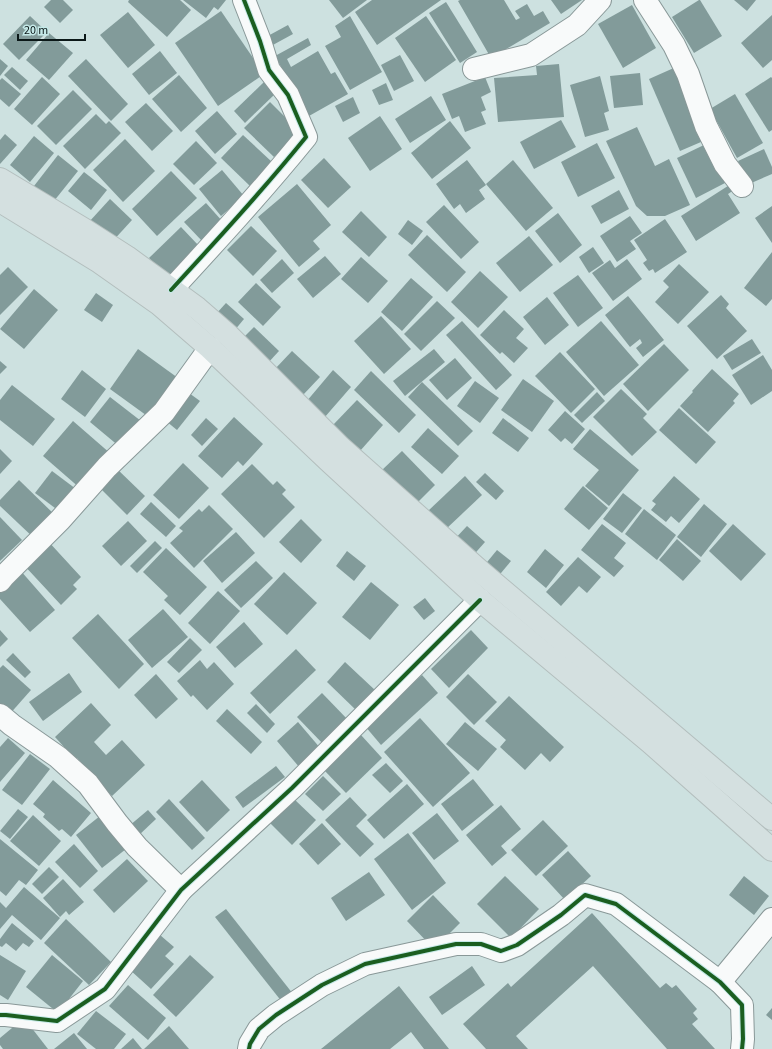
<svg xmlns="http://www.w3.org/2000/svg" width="772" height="1049" font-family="'Source Sans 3',sans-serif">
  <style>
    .building { fill: #829b9a }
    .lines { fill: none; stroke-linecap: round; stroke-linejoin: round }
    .minor-casing { stroke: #899898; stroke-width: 24 }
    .major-casing { stroke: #b3bebd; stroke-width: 24 }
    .minor { stroke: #f8fafa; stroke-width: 22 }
    .major { stroke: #d4e0e0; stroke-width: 22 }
    .cycleway-casing { stroke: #c5e9e8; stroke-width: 6 }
    .cycleway { stroke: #1b5e20; stroke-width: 4 }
  </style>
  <rect width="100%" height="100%" fill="#cde1e0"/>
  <g class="building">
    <polygon points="51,0 63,0 73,10 60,23 44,7"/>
    <polygon points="129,0 180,0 191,10 167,37 128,2"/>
    <polygon points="183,0 226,0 218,10 214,7 206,18"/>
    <polygon points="329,0 367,0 343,18"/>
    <polygon points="372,0 441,0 377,45 355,12"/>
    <polygon points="460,0 504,0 516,20 520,18 515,11 527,4 534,16 543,11 550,23 491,58 458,1"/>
    <polygon points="551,0 582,0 561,14"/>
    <polygon points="699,0 700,0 722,36 694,53 672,17"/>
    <polygon points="734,0 756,0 747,11"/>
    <polygon points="446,2 477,52 460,63 429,13"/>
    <polygon points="632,5 656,48 623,68 598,24"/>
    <polygon points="221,11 264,74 218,106 175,43"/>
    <polygon points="128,12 155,45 128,68 100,35"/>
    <polygon points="772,15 772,60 763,68 741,43"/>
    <polygon points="30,16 47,32 19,60 3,44"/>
    <polygon points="350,16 382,72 350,90 325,46 341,37 335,26"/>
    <polygon points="426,16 456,60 425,82 395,38"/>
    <polygon points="288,25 293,34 271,46 266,37"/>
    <polygon points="49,33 73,53 49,80 26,60"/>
    <polygon points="308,38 311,45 287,59 291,67 318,51 331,74 335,72 348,94 309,116 275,56"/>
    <polygon points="160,51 177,73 149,95 132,74"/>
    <polygon points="400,55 414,81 394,91 381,65"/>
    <polygon points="0,59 8,66 0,76"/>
    <polygon points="86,59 128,104 111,121 68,76"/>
    <polygon points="559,64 564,117 498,122 494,78 537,75 536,66"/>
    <polygon points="12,67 28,81 20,90 4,75"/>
    <polygon points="676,67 708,139 680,151 649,79"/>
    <polygon points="640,73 643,105 614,108 610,76"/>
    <polygon points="179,75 207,108 181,132 152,99"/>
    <polygon points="600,76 609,111 604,113 609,130 585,137 570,85"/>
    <polygon points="42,77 60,94 32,125 14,109"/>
    <polygon points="485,77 491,92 481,97 486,110 481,112 486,124 465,132 459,116 452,119 442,94"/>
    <polygon points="771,77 772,78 772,130 769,132 745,94"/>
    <polygon points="2,78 21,94 9,107 0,99 0,80"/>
    <polygon points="264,82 275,94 245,123 234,111"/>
    <polygon points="386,83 393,100 379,105 372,90"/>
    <polygon points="73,90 92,109 56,145 37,126"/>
    <polygon points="735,94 763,143 737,158 710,109"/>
    <polygon points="431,96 446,120 410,143 395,119"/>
    <polygon points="353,97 360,113 343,122 335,106"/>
    <polygon points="270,102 299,131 274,157 244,128"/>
    <polygon points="146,103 173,131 152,151 125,122"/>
    <polygon points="217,111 237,134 215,154 195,131"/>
    <polygon points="96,114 106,124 109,121 121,133 85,169 63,146"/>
    <polygon points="380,116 402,149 370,171 348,138"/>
    <polygon points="561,120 576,147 534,169 520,142"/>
    <polygon points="450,121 471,148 432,179 411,153"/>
    <polygon points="637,127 655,166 669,159 690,205 665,216 647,216 636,206 606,141"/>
    <polygon points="5,134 17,145 0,164 0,140"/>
    <polygon points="243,135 272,162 250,186 221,158"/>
    <polygon points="34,136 54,153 30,182 10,165"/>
    <polygon points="125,139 155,171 123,202 93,170"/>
    <polygon points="196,141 217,163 194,185 173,164"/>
    <polygon points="597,143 615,178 578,197 561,162"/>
    <polygon points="706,144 725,183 696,198 677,158"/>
    <polygon points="764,149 772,167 772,174 749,184 738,161"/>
    <polygon points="58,155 78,171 54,201 34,186"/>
    <polygon points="324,158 351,187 328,208 301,180"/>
    <polygon points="467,160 486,185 479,190 485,199 466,213 460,204 454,209 436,184"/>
    <polygon points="513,160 553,208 526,231 486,184"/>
    <polygon points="222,170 244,196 221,216 199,189"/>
    <polygon points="171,171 197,198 157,236 132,209"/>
    <polygon points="84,172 107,190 91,210 68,191"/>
    <polygon points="297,184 331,225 313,241 320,249 299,267 258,217"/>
    <polygon points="731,184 734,190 728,194 740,213 696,241 681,216"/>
    <polygon points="619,190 629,209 601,224 591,206"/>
    <polygon points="110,199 132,220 111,243 89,222"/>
    <polygon points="206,203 223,222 202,241 184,222"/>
    <polygon points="444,205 479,242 461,259 426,222"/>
    <polygon points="772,206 772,243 755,218"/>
    <polygon points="361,211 387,237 369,257 342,232"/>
    <polygon points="558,213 582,245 560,263 535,231"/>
    <polygon points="630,216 642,233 630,241 636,249 617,262 600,236"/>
    <polygon points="665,219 687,252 655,273 653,269 649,271 643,263 647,260 634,240"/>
    <polygon points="408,220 423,231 412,245 398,234"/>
    <polygon points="251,226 277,251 253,276 227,250"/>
    <polygon points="181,227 199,246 167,277 149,258"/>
    <polygon points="427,235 466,272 447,292 408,255"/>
    <polygon points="529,236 553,265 520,292 496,263"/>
    <polygon points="593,247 604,263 589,273 579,257"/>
    <polygon points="772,252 772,299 766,306 744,288"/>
    <polygon points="325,256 341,274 313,298 297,279"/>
    <polygon points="361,257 388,281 368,303 341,279"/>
    <polygon points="282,259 294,273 272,293 260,280"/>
    <polygon points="627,259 642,279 613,301 592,273 610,260 615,268"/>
    <polygon points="679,264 709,292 678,324 655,302 669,287 663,281"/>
    <polygon points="8,267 28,287 0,315 0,275"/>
    <polygon points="480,271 508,297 478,328 451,302"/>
    <polygon points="578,275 603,308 578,327 553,293"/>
    <polygon points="411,278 433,297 402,331 381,312"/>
    <polygon points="256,283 281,307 263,326 238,302"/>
    <polygon points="34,289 58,310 24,349 0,329"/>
    <polygon points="96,293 113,305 102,322 84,310"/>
    <polygon points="721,295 729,304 726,308 747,331 717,359 687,326"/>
    <polygon points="628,296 664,340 643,357 636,348 642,343 640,339 630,347 605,315"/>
    <polygon points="547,297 569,325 545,345 523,317"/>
    <polygon points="437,301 455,318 421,351 404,334"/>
    <polygon points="226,303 244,319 234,331 216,314"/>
    <polygon points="504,310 524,329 516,338 528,348 514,363 502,352 500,354 480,335"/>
    <polygon points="381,316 411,349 384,374 354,341"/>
    <polygon points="462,321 512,375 496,390 446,335"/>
    <polygon points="601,321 639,365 604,396 566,352"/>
    <polygon points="254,327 279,351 267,364 241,340"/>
    <polygon points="752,339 761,353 732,370 723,356"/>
    <polygon points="664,344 689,370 648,411 623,384"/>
    <polygon points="138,349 178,378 150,418 110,389"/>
    <polygon points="434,349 445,362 405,396 393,381"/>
    <polygon points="292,351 320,377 303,395 275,369"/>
    <polygon points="560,352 595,389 571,413 535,376"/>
    <polygon points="763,355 772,370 772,391 751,405 732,375"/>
    <polygon points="455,358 472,378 447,400 429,380"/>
    <polygon points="0,361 7,367 0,374"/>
    <polygon points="712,369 739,394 733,401 735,403 708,432 680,406 693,392 692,391"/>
    <polygon points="82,370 106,389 85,417 61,399"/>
    <polygon points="333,370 351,387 324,418 306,402"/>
    <polygon points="371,371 416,415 399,433 354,390"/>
    <polygon points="523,379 554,401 532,432 501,410"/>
    <polygon points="475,381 499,398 480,423 457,406"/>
    <polygon points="422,382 473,431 458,446 408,397"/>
    <polygon points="12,385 55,419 33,446 0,420 0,400"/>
    <polygon points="621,389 647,414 643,418 657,432 632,456 593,417"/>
    <polygon points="597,392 605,401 582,423 574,415"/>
    <polygon points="189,393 200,401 177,430 166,421"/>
    <polygon points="110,397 141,421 120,447 90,422"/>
    <polygon points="357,400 383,425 360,451 333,425"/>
    <polygon points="679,408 716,442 696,464 659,430"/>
    <polygon points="565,411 585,429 572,444 565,438 561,442 548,430"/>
    <polygon points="234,417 263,444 243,466 238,461 222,478 198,456"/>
    <polygon points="206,418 218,429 202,446 191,435"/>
    <polygon points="503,418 529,438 518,452 492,433"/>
    <polygon points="73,421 111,454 81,489 43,456"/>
    <polygon points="428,428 459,456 442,474 411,447"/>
    <polygon points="590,429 639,470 609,506 585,486 599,470 573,449"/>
    <polygon points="0,449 12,461 0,474"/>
    <polygon points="402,451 435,485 414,506 381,471"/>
    <polygon points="183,463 209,488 179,519 153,495"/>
    <polygon points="252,464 273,485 277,481 286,490 282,494 295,507 264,538 221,494"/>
    <polygon points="115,467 145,496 127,515 97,485"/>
    <polygon points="52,471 76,489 59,511 35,493"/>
    <polygon points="485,473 504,491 496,500 476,482"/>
    <polygon points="465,476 482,495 445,530 428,511"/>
    <polygon points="674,476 700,499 679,523 671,516 666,522 651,510 656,504 652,501"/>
    <polygon points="19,480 57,517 35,539 0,506 0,500"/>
    <polygon points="583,486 608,508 589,530 564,509"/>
    <polygon points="623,493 642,508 622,533 603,519"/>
    <polygon points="151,502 176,526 166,537 140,514"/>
    <polygon points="704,504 727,524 701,557 677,537"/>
    <polygon points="209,505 233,529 194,568 170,543 183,531 179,528 199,509 202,512"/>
    <polygon points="644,509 676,535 657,560 625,534"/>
    <polygon points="0,517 22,540 0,561"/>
    <polygon points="301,519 322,540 301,563 279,542"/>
    <polygon points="128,521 147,541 121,566 102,546"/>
    <polygon points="602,524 626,543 614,558 624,566 614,577 581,550"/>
    <polygon points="733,524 766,554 741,581 709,551"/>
    <polygon points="467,526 485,542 470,559 452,542"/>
    <polygon points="236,532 255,553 222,583 203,561"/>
    <polygon points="677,539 701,561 683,581 659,560"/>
    <polygon points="47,540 81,577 73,585 77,589 61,605 22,563"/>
    <polygon points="155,541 162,548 137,573 130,566"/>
    <polygon points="166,548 207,587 180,615 164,600 168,596 143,572"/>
    <polygon points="545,549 564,565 546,588 527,572"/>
    <polygon points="497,550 511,561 496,579 483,567"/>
    <polygon points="347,551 366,566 354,581 336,566"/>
    <polygon points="578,557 601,577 587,593 579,586 561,606 546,592"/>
    <polygon points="256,561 273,578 241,608 224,590"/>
    <polygon points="20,570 55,610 30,632 0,599 0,588"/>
    <polygon points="284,572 317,603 287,635 254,604"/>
    <polygon points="371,582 399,605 370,640 342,617"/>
    <polygon points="218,591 240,611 210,644 188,623"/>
    <polygon points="425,598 435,611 424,620 413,607"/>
    <polygon points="163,609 188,637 152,668 128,640"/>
    <polygon points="98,614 144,664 119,689 72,638"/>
    <polygon points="244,622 263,644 235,668 216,647"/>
    <polygon points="0,630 8,639 0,647"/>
    <polygon points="471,630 488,648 449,688 431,669"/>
    <polygon points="190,638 202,650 179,673 167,662"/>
    <polygon points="296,649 316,670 270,714 250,693"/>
    <polygon points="13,653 31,672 25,678 6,660"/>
    <polygon points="200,660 207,669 214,662 234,684 207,710 193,695 191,697 177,681"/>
    <polygon points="345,662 376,691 357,711 327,682"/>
    <polygon points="3,665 31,690 8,716 0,709 0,668"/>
    <polygon points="69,673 82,692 43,721 29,702"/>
    <polygon points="156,674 178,699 156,719 134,695"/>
    <polygon points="468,674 497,702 474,725 446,697"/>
    <polygon points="422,675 438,693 381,745 365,726"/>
    <polygon points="322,693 350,722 325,746 297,717"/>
    <polygon points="509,696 564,747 550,762 541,753 525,770 500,747 506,740 485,721"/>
    <polygon points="91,703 111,725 94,742 106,755 122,740 145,765 112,796 77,758 75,759 55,737"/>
    <polygon points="256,704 275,724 267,733 247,713"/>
    <polygon points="227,709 262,742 251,754 216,721"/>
    <polygon points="420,718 470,773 433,807 384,752"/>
    <polygon points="298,722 321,749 300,768 277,741"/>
    <polygon points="465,722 497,749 478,771 446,744"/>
    <polygon points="361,735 382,758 346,793 324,770"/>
    <polygon points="8,738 25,753 0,782 0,747"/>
    <polygon points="30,754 50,769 22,805 2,790"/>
    <polygon points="386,763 403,781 390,793 372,775"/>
    <polygon points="276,766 285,777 243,808 235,797"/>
    <polygon points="323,776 341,794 323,811 305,794"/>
    <polygon points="473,779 494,805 462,831 441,804"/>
    <polygon points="53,780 91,813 71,837 62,829 59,831 43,817 45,814 33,804"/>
    <polygon points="202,780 230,810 207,832 179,802"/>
    <polygon points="407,784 424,804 384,839 367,820"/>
    <polygon points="350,797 367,815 356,826 374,844 360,857 325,820"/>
    <polygon points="169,799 205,838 192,850 156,812"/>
    <polygon points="294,799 316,820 292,845 270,823"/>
    <polygon points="501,805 521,829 501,846 507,853 492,866 466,835"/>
    <polygon points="18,809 28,817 10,839 0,831"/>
    <polygon points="148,810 156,819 138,836 129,826"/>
    <polygon points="437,813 459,841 434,860 412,833"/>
    <polygon points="33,815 61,841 39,866 10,841"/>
    <polygon points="100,816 126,849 102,868 76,835"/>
    <polygon points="543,820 568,846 536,876 511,850"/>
    <polygon points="322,823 341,844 318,865 299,844"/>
    <polygon points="408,833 446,883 412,910 374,859"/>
    <polygon points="0,839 38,870 26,885 19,880 6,896 0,891"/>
    <polygon points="74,844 98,871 80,888 55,862"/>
    <polygon points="568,851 591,876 565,900 542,875"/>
    <polygon points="127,859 148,881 114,913 93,890"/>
    <polygon points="49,867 59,877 42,894 32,884"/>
    <polygon points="369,872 385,895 346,921 331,898"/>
    <polygon points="505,876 539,909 511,938 477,904"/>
    <polygon points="744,876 769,896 754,915 729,895"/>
    <polygon points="63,879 84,902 69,915 66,911 60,917 43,898"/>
    <polygon points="24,887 60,918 41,940 12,915 0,929 0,902 6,908"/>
    <polygon points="433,895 460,923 434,949 407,921"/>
    <polygon points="226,909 297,999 286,1007 215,917"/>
    <polygon points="592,913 660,988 666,983 672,988 676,985 697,1009 693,1013 698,1019 692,1024 715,1049 667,1049 593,966 516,1036 528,1049 486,1049 463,1024 508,983 511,987"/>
    <polygon points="66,919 111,962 89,985 44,943"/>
    <polygon points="12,923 34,941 29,947 23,943 16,951 6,943 2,947 0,946 0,939"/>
    <polygon points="160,935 174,947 165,956 174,964 151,989 129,969"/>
    <polygon points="0,955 26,971 8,1000 0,995"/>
    <polygon points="52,955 83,981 58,1013 26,987"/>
    <polygon points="190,955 214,977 176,1017 153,995"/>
    <polygon points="472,966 485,985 442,1015 429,997"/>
    <polygon points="128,985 166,1018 148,1040 109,1006"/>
    <polygon points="399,986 449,1049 424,1049 411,1032 390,1049 321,1049"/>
    <polygon points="772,1008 772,1020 766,1015"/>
    <polygon points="96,1011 126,1034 114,1049 96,1049 77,1034"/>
    <polygon points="24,1018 48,1049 3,1049 0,1045 0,1038"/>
    <polygon points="169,1026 189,1049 144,1049"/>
    <polygon points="74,1033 87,1049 54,1049"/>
    <polygon points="133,1038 142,1049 121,1049"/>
  </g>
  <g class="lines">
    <g class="minor-casing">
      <g id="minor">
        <polyline points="645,0 674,45 688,74 706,126 725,164 742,186"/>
        <polyline points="474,69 531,55 577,25 600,0"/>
        <path d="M 171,290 C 217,240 263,190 306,137 L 288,95 L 269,70 L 260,41 L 244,0"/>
        <polyline points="0,581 4,576 60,520 107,467 164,412 210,348"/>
        <polyline points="0,715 12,725 58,757 88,784 117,823 137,847 181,890"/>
        <polyline points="720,982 772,919"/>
        <polyline points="0,1015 6,1015 57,1021 105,989 181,890 292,788 480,600"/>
        <polyline points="249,1049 250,1044 259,1029 276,1015 322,985 365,964 456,944 481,944 501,951 517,945 561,915 585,895 616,904 720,982 742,1005 743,1039 742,1049"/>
      </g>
    </g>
    <g class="major-casing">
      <g id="major">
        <polyline points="0,179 85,230 127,257 197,308 228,335 340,447 481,572 772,819"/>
        <polyline points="0,201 98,261 159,304 210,348 329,461 480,600 650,742 772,850"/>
      </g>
    </g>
    <use href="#minor" class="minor"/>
    <use href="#major" class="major"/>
    <g class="cycleway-casing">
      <g id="cycleway">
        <path d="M 171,290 C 217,240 263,190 306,137 L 288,95 L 269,70 L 260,41 L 244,0"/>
        <polyline points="0,1015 6,1015 57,1021 105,989 181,890 292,788 480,600"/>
        <polyline points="249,1049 250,1044 259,1029 276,1015 322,985 365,964 456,944 481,944 501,951 517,945 561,915 585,895 616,904 720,982 742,1005 743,1039 742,1049"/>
      </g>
    </g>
    <use href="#cycleway" class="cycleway"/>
  </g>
  <path d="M18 34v6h67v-6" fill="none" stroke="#0b1818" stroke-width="2"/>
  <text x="24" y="34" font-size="12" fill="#0b1818" stroke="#c5e9e8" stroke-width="3" paint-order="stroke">20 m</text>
</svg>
